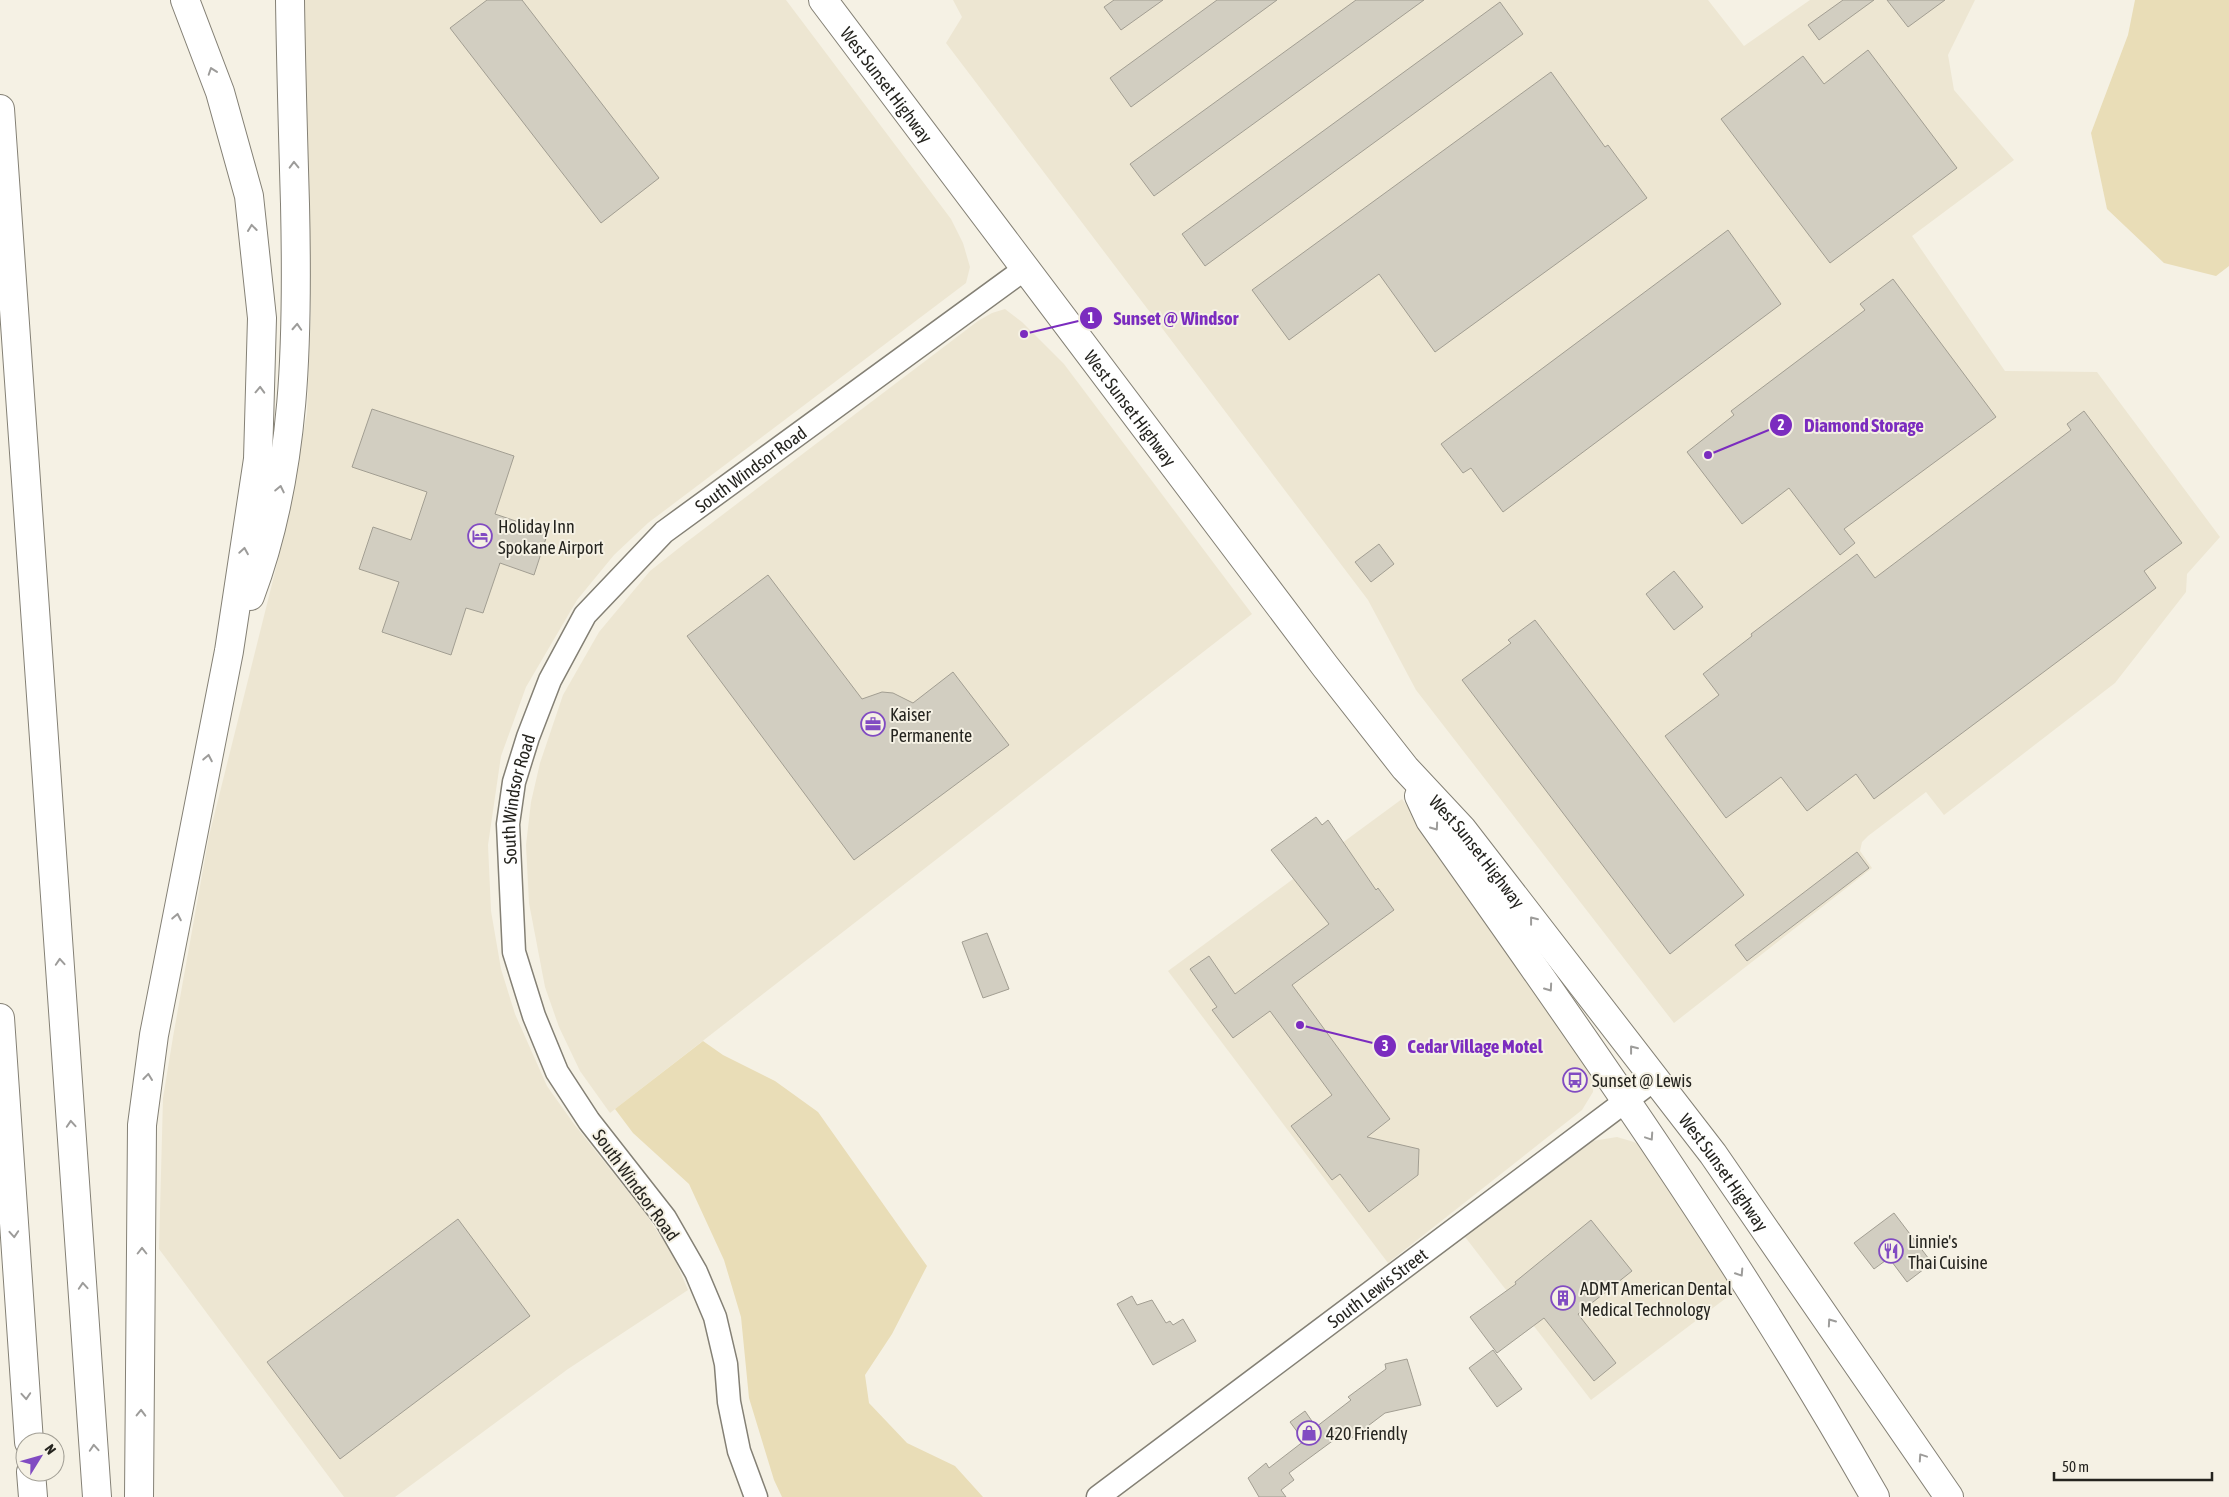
<svg xmlns="http://www.w3.org/2000/svg" width="2229" height="1497" font-family="'Asap Condensed',sans-serif">
  <style>
    .built { fill: #ede6d2 }
    .green { fill: #e9ddb7 }
    .building { fill: #d2cec1; stroke: #a29e92 }
    .lines { fill: none; stroke-linecap: round; stroke-linejoin: round }
    .street-casing { stroke: #848075; stroke-width: 25 }
    .primary-casing { stroke: #848075; stroke-width: 30 }
    .highway-casing { stroke: #848075; stroke-width: 30 }
    .street { stroke: #fff; stroke-width: 22 }
    .primary { stroke: #fff; stroke-width: 28 }
    .highway { stroke: #fff; stroke-width: 28 }
    .oneway { stroke: #9d9c9a }
    .labels { text-anchor: middle; dominant-baseline: central; stroke-width: 4; stroke-linejoin: round; paint-order: stroke }
    .street-label { font-size: 18px; fill: #25241f; stroke: #f5f1e4 }
    .poi-label { font-size: 18px; fill: #25241f; stroke: #f5f1e4; text-anchor: start }
    .leader { fill: none; stroke: #7b2cbf; stroke-width: 2 }
    .callout-dot { fill: #7b2cbf; stroke: #f5f1e4; stroke-width: 2 }
    .mark-label { font-size: 15px; text-anchor: middle; font-weight: bold; fill: #fff }
    .callout-label { font-size: 19px; text-anchor: middle; font-weight: bold; fill: #7b2cbf; stroke: #f5f1e4; stroke-width: 4; stroke-linejoin: round; paint-order: stroke }
  </style>
  <rect width="100%" height="100%" fill="#f5f1e4"/>
  <g class="built">
    <polygon points="304,0 786,0 951,219 963,243 970,267 966,283 648,523 614,555 577,600 526,687 501,756 488,845 491,911 501,969 515,1014 547,1086 574,1124 645,1213 673,1255 688,1290 568,1369 395,1497 344,1497 159,1249 163,1098 173,1037 209,836 284,536 307,413 311,311"/>
    <polygon points="953,0 1708,0 1744,46 1810,0 1975,0 1948,55 1954,90 2014,160 1912,236 2005,371 2097,372 2220,537 2187,574 2186,592 2115,683 1944,815 1926,792 1868,836 1862,842 1860,851 1872,868 1674,1023 1416,690 1368,600 946,43 962,17"/>
    <polygon points="1005,309 1022,322 1064,364 1252,614 610,1113 580,1071 559,1027 545,987 529,903 526,845 531,802 540,763 563,695 599,632 650,571 684,544 978,321 992,313"/>
    <polygon points="1402,799 1588,1064 1594,1081 1593,1092 1582,1110 1388,1263 1168,971"/>
    <polygon points="1617,1137 1634,1142 1648,1150 1738,1289 1591,1400 1462,1233 1556,1163 1592,1141"/>
  </g>
  <g class="green">
    <polygon points="2135,0 2229,0 2229,266 2216,276 2164,263 2107,209 2091,133 2128,35"/>
    <polygon points="703,1041 723,1055 775,1081 818,1112 927,1266 892,1334 865,1375 869,1403 907,1443 955,1466 983,1497 782,1497 774,1480 749,1398 741,1317 724,1260 689,1184 633,1133 615,1109"/>
  </g>
  <g class="building">
    <polygon points="487,0 522,0 659,178 601,223 450,28"/>
    <polygon points="1114,0 1163,0 1121,30 1104,7"/>
    <polygon points="1217,0 1277,0 1131,107 1110,78"/>
    <polygon points="1356,0 1424,0 1154,196 1130,164"/>
    <polygon points="1843,0 1874,0 1819,40 1808,25"/>
    <polygon points="1887,0 1945,0 1908,27"/>
    <polygon points="1500,2 1523,34 1205,266 1182,234"/>
    <polygon points="1868,50 1957,168 1830,263 1721,119 1803,56 1824,84"/>
    <polygon points="1551,72 1605,147 1608,145 1647,198 1435,352 1379,274 1289,340 1252,290"/>
    <polygon points="1728,230 1781,304 1503,512 1471,468 1463,473 1441,444"/>
    <polygon points="1893,279 1996,417 1844,529 1855,543 1840,555 1789,488 1742,524 1687,452 1734,415 1731,411 1865,310 1860,304"/>
    <polygon points="372,409 514,456 495,514 548,532 534,575 500,563 483,613 466,608 451,655 382,632 399,582 359,569 373,527 411,540 427,492 352,467"/>
    <polygon points="2084,411 2182,543 2144,571 2156,588 1874,799 1856,774 1807,811 1781,777 1726,818 1665,736 1719,695 1703,674 1752,636 1751,634 1857,554 1875,578 2071,430 2067,424"/>
    <polygon points="1379,544 1394,564 1371,582 1355,562"/>
    <polygon points="1674,571 1703,607 1674,630 1646,594"/>
    <polygon points="768,575 862,699 882,692 893,693 913,703 953,672 1009,745 854,860 687,636"/>
    <polygon points="1535,620 1744,895 1670,954 1462,680 1511,643 1508,640"/>
    <polygon points="1316,817 1322,825 1328,820 1376,890 1378,888 1394,910 1292,985 1390,1119 1367,1137 1419,1149 1418,1175 1369,1212 1340,1174 1332,1180 1291,1126 1332,1095 1270,1011 1233,1038 1212,1010 1217,1007 1190,969 1209,956 1235,994 1329,924 1271,850"/>
    <polygon points="1857,852 1869,868 1747,961 1735,945"/>
    <polygon points="987,933 1009,989 983,998 962,942"/>
    <polygon points="1894,1213 1932,1263 1907,1282 1889,1258 1874,1269 1854,1243"/>
    <polygon points="458,1219 530,1316 340,1459 267,1362"/>
    <polygon points="1591,1220 1632,1271 1578,1314 1616,1363 1594,1381 1544,1318 1497,1353 1470,1317 1516,1284 1515,1282"/>
    <polygon points="1132,1296 1137,1305 1152,1300 1166,1323 1170,1321 1173,1325 1183,1319 1196,1341 1153,1365 1117,1304"/>
    <polygon points="1493,1350 1522,1389 1497,1407 1469,1368"/>
    <polygon points="1407,1359 1421,1405 1385,1413 1352,1438 1346,1431 1289,1473 1294,1480 1281,1490 1286,1497 1259,1497 1248,1478 1266,1463 1269,1468 1304,1441 1290,1422 1305,1411 1316,1427 1351,1400 1348,1397 1386,1369 1385,1364"/>
  </g>
  <g class="lines">
    <g class="street-casing">
      <g id="street">
        <path id="s1" d="M 756,1497 L 739,1451 L 729,1402 L 726,1364 L 715,1317 L 696,1272 L 665,1218 L 589,1121 L 557,1072 L 534,1016 L 514,952 L 508,824 L 514,782 L 528,737 L 550,680 L 585,615 L 664,532 L 1026,268"/>
        <path id="s2" d="M 1098,1497 L 1655,1079"/>
      </g>
    </g>
    <g class="primary-casing">
      <g id="primary">
        <path id="s3" d="M 823,0 L 1325,666 L 1405,768 L 1462,829 L 1713,1154 L 1949,1497"/>
        <path d="M 1419,796 L 1430,820 C 1586,1040 1742,1262 1875,1497"/>
      </g>
    </g>
    <g class="highway-casing">
      <g id="highway">
        <polyline points="0,109 97,1497"/>
        <path d="M 250,596 C 297,471 298,337 295,204 C 293,136 291,68 290,0"/>
        <polyline points="0,1018 29,1442"/>
        <polyline points="31,1472 33,1497"/>
        <polyline points="139,1497 142,1125 154,1035 229,651 258,459 262,318 249,196 220,92 185,0"/>
      </g>
    </g>
    <use href="#street" class="street"/>
    <use href="#primary" class="primary"/>
    <use href="#highway" class="highway"/>
  </g>
  <defs><path id="oneway-chevron" d="M-2-3.5L2.5 0L-2 3.5" fill="none" stroke-width="1.6" stroke-linecap="round" stroke-linejoin="round" transform="scale(1.25)"/></defs>
  <g class="oneway">
    <use href="#oneway-chevron" transform="translate(212 71) rotate(-109)"/>
    <use href="#oneway-chevron" transform="translate(294 165) rotate(-91)"/>
    <use href="#oneway-chevron" transform="translate(252 228) rotate(-97)"/>
    <use href="#oneway-chevron" transform="translate(297 327) rotate(-87)"/>
    <use href="#oneway-chevron" transform="translate(260 390) rotate(-88)"/>
    <use href="#oneway-chevron" transform="translate(280 489) rotate(-78)"/>
    <use href="#oneway-chevron" transform="translate(244 551) rotate(-81)"/>
    <use href="#oneway-chevron" transform="translate(208 758) rotate(-79)"/>
    <use href="#oneway-chevron" transform="translate(1435 827) rotate(55)"/>
    <use href="#oneway-chevron" transform="translate(177 917) rotate(-79)"/>
    <use href="#oneway-chevron" transform="translate(1533 920) rotate(-128)"/>
    <use href="#oneway-chevron" transform="translate(60 962) rotate(-94)"/>
    <use href="#oneway-chevron" transform="translate(1549 988) rotate(55)"/>
    <use href="#oneway-chevron" transform="translate(1633 1049) rotate(-128)"/>
    <use href="#oneway-chevron" transform="translate(148 1077) rotate(-83)"/>
    <use href="#oneway-chevron" transform="translate(71 1124) rotate(-94)"/>
    <use href="#oneway-chevron" transform="translate(1650 1137) rotate(56)"/>
    <use href="#oneway-chevron" transform="translate(14 1234) rotate(86)"/>
    <use href="#oneway-chevron" transform="translate(142 1251) rotate(-90)"/>
    <use href="#oneway-chevron" transform="translate(1740 1273) rotate(57)"/>
    <use href="#oneway-chevron" transform="translate(83 1286) rotate(-94)"/>
    <use href="#oneway-chevron" transform="translate(1831 1322) rotate(-125)"/>
    <use href="#oneway-chevron" transform="translate(26 1396) rotate(86)"/>
    <use href="#oneway-chevron" transform="translate(141 1413) rotate(-89)"/>
    <use href="#oneway-chevron" transform="translate(94 1448) rotate(-94)"/>
    <use href="#oneway-chevron" transform="translate(1922 1457) rotate(-124)"/>
  </g>
  <defs>
    <g id="hotel-ring" transform="scale(1.25)"><circle r="9.5" fill="#f5f1e4" stroke="#814bc2" stroke-width="1.5"/><path d="M-6-4.5h1.5V1H6V5H4.5V3h-9V5H-6ZM-4 0a1.8 1.8 0 1 1 3.6 0ZM.5 0V-2.5h3Q6-2.5 6 0Z" fill="#814bc2"/></g>
    <g id="office-ring" transform="scale(1.25)"><circle r="9.5" fill="#f5f1e4" stroke="#814bc2" stroke-width="1.5"/><path d="M-6-3h4V-5.5h4V-3h4V5H-6ZM-1-4.5V-3h2v-1.5ZM-6 0V1H6V0Z" fill="#814bc2"/></g>
    <g id="bus-ring" transform="scale(1.25)"><circle r="9.5" fill="#f5f1e4" stroke="#814bc2" stroke-width="1.5"/><path d="M-5-6H5V4H4V6H2V4H-2V6H-4V4H-5ZM-3.5-4V0h7V-4ZM-3.5 1.2v1.5H-2V1.2ZM2 1.2v1.5H3.5V1.2Z" fill="#814bc2"/></g>
    <g id="restaurant-ring" transform="scale(1.25)"><circle r="9.5" fill="#f5f1e4" stroke="#814bc2" stroke-width="1.5"/><path d="M-5-6h1v4h1v-4h1v4h1v-4h1v5L-1.5 .5V6h-2V.5L-5-1ZM5-6V6H3V1.5H1.5Q1.5-4 5-6Z" fill="#814bc2"/></g>
    <g id="building-ring" transform="scale(1.25)"><circle r="9.5" fill="#f5f1e4" stroke="#814bc2" stroke-width="1.5"/><path d="M-4-6H4V6H1V3H-1V6H-4ZM-2.5-4.3h1.7v1.8h-1.7ZM.8-4.3h1.7v1.8H.8ZM-2.5-1h1.7V.8h-1.7ZM.8-1h1.7V.8H.8Z" fill="#814bc2"/></g>
    <g id="shop-ring" transform="scale(1.25)"><circle r="9.5" fill="#f5f1e4" stroke="#814bc2" stroke-width="1.5"/><path d="M-5-2.5h2.3a2.7 3.5 0 0 1 5.4 0H5L5.5 6h-11ZM-1.5-2.5h3a1.5 2.3 0 0 0-3 0Z" fill="#814bc2"/></g>
  </defs>
  <g fill-rule="evenodd">
    <use href="#hotel-ring" x="480" y="536"/>
    <use href="#office-ring" x="873" y="724"/>
    <use href="#bus-ring" x="1575" y="1080"/>
    <use href="#restaurant-ring" x="1891" y="1251"/>
    <use href="#building-ring" x="1563" y="1298"/>
    <use href="#shop-ring" x="1309" y="1433"/>
  </g>
  <g class="labels">
    <g class="street-label">
      <text stroke="none"><textPath href="#s3" startOffset="106">West Sunset Highway</textPath></text>
      <text stroke="none"><textPath href="#s3" startOffset="511">West Sunset Highway</textPath></text>
      <text stroke="none"><textPath href="#s1" startOffset="1180">South Windsor Road</textPath></text>
      <text stroke="none"><textPath href="#s1" startOffset="760">South Windsor Road</textPath></text>
      <text stroke="none"><textPath href="#s3" startOffset="1074">West Sunset Highway</textPath></text>
      <text stroke="none"><textPath href="#s3" startOffset="1479">West Sunset Highway</textPath></text>
      <text transform="translate(636 1185) rotate(54)">South Windsor Road</text>
      <text stroke="none"><textPath href="#s2" startOffset="349">South Lewis Street</textPath></text>
    </g>
    <g class="poi-label">
      <text x="498" y="526">Holiday Inn<tspan x="498" dy="21">Spokane Airport</tspan></text>
      <text x="890" y="714">Kaiser<tspan x="890" dy="21">Permanente</tspan></text>
      <text x="1592" y="1080">Sunset @ Lewis</text>
      <text x="1908" y="1241">Linnie's<tspan x="1908" dy="21">Thai Cuisine</tspan></text>
      <text x="1580" y="1288">ADMT American Dental<tspan x="1580" dy="21">Medical Technology</tspan></text>
      <text x="1326" y="1433">420 Friendly</text>
    </g>
  </g>
  <path class="leader" d="M1024 334L1091 318M1708 455L1781 425M1300 1025L1385 1046"/>
  <g class="callout-dot">
    <circle cx="1024" cy="334" r="5"/>
    <circle cx="1708" cy="455" r="5"/>
    <circle cx="1300" cy="1025" r="5"/>
    <circle cx="1091" cy="318" r="12"/>
    <circle cx="1781" cy="425" r="12"/>
    <circle cx="1385" cy="1046" r="12"/>
  </g>
  <g class="mark-label">
    <text x="1091" y="323">1</text>
    <text x="1781" y="430">2</text>
    <text x="1385" y="1051">3</text>
  </g>
  <g class="callout-label">
    <text x="1176" y="325">Sunset @ Windsor</text>
    <text x="1864" y="432">Diamond Storage</text>
    <text x="1475" y="1053">Cedar Village Motel</text>
  </g>
  <g transform="translate(40 1457) rotate(53)"><circle r="24" fill="#f5f1e4" stroke="#a29f95"/>
  <path d="M0-4L9 19L0 12L-9 19Z" fill="#814bc2"/>
  <text y="-8" font-size="14" font-weight="bold" text-anchor="middle" fill="#25241f">N</text>
  </g>
  <path d="M2054 1472v8h158v-8" fill="none" stroke="#25241f" stroke-width="2.5"/>
  <text x="2062" y="1472" font-size="15" fill="#25241f" stroke="#f5f1e4" stroke-width="4" paint-order="stroke">50 m</text>
</svg>
